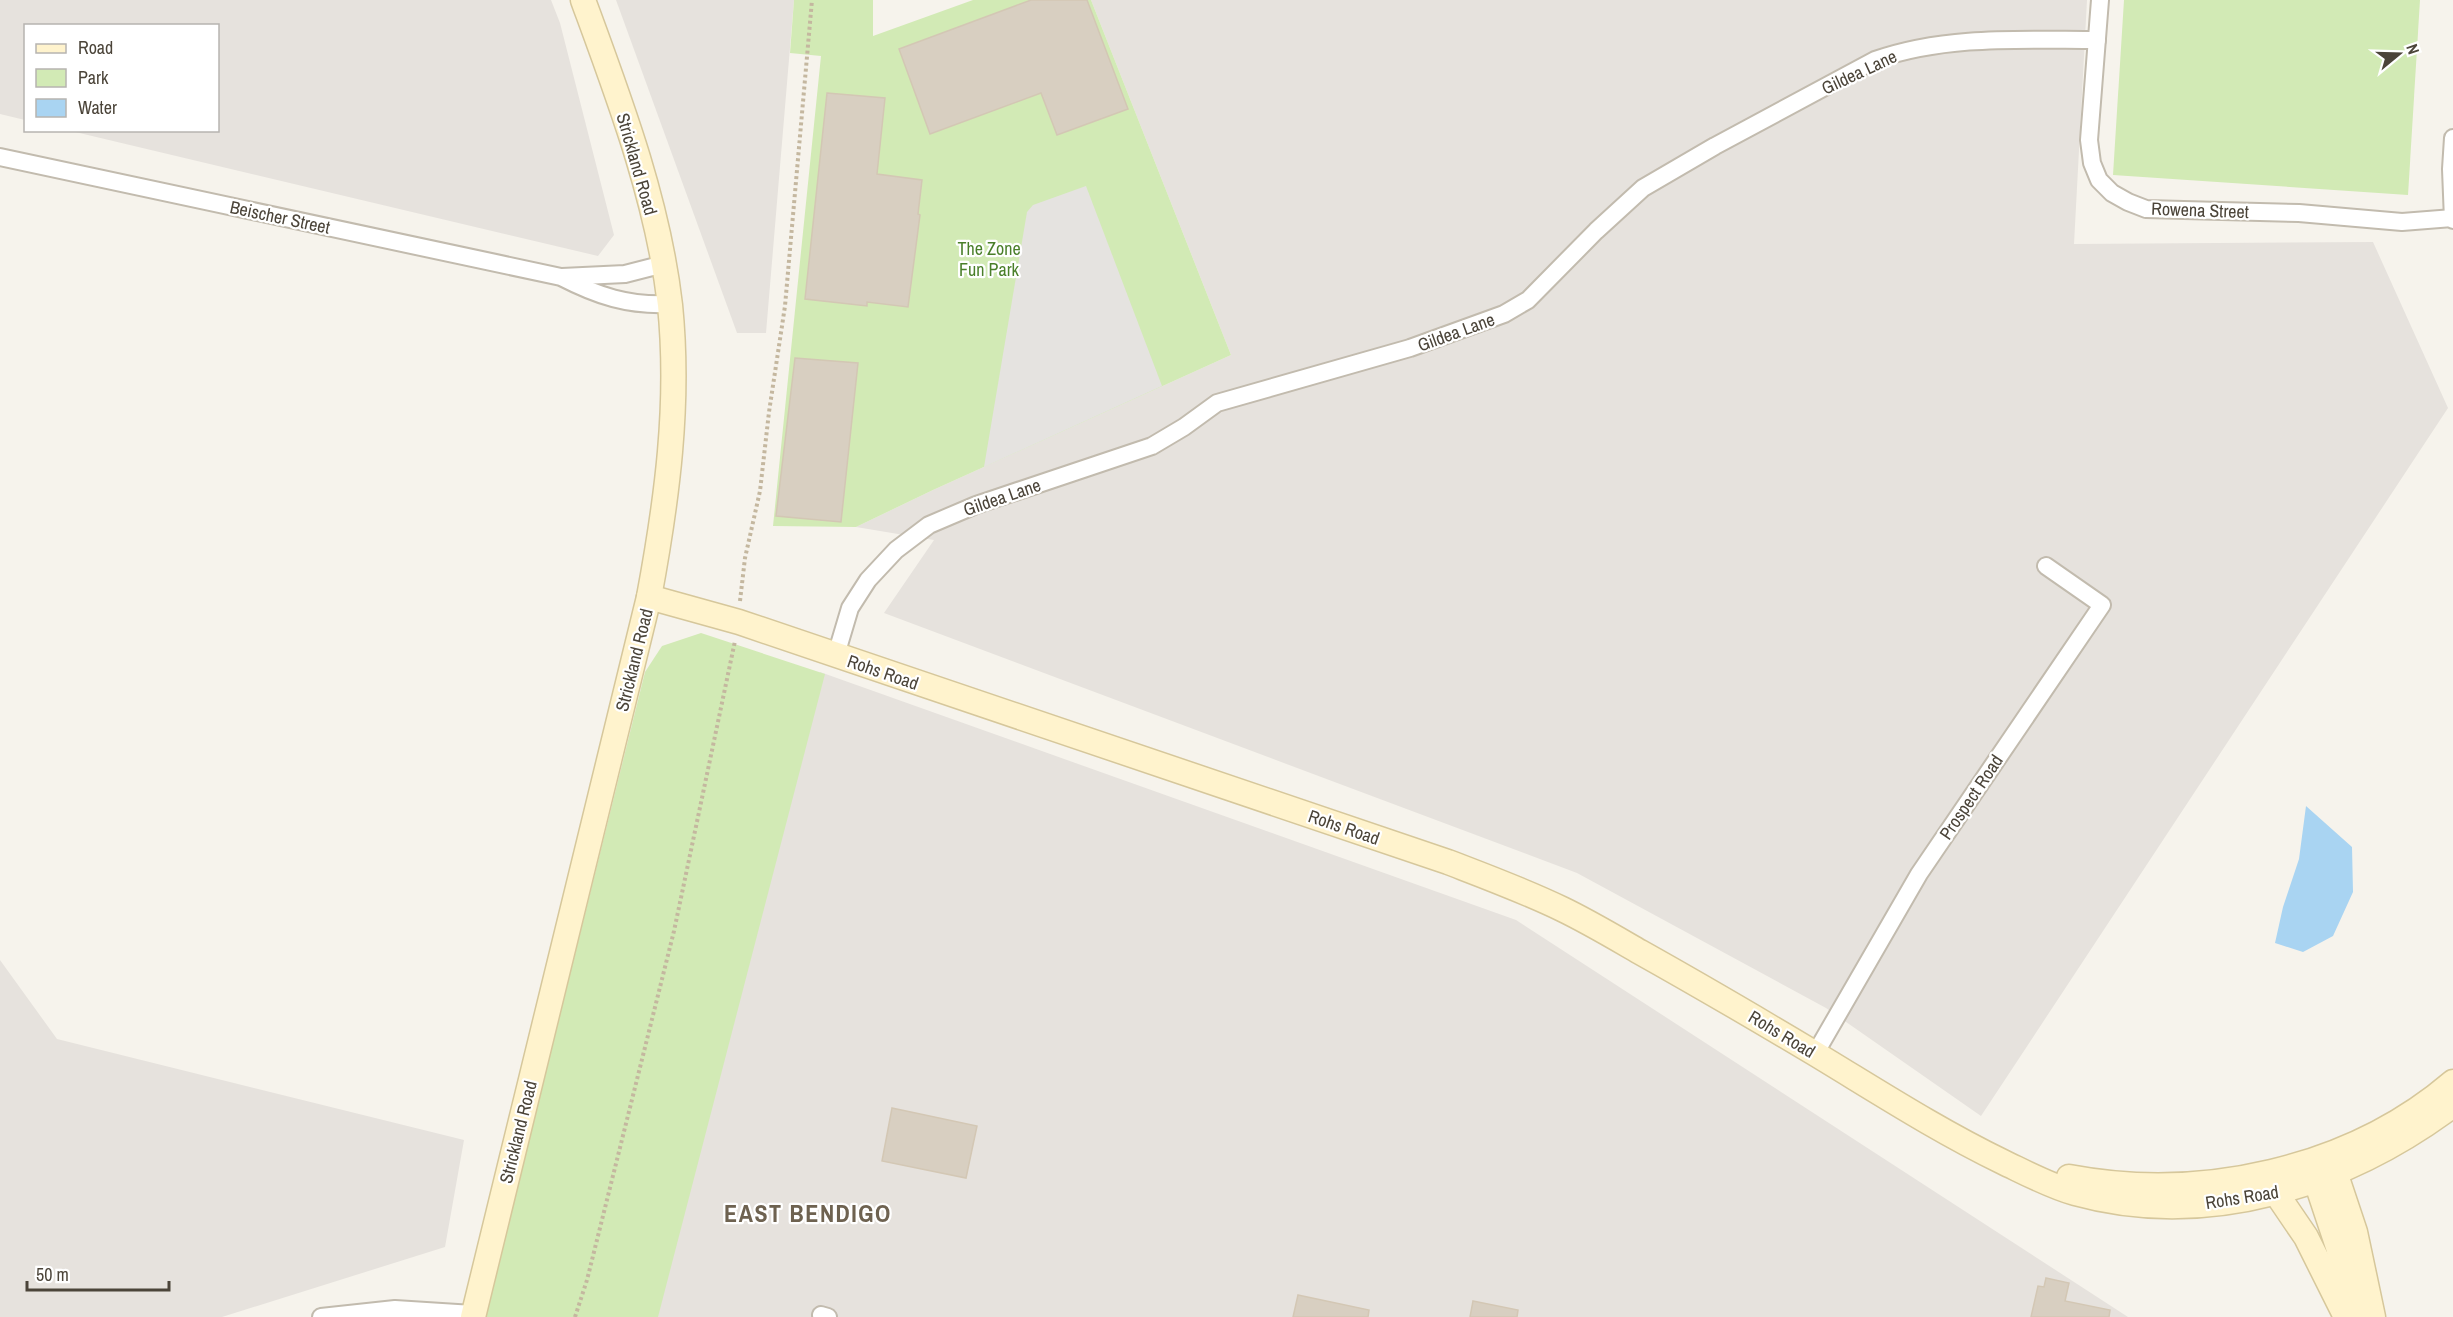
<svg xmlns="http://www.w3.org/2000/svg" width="2453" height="1317" font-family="'Archivo Narrow',sans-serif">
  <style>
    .industrial { fill: #e6e2dd }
    .green { fill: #d2eab5 }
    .parking { fill: #e5e3e0 }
    .water { fill: #a9d4f2 }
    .building { fill: #d8cfc1; stroke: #d3c7b4; stroke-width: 1.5 }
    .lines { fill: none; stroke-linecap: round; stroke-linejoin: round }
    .street-casing { stroke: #c2bbae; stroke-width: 20 }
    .secondary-casing { stroke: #d6c79b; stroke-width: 27 }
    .path { stroke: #c4b79f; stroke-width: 4; stroke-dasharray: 3 3; stroke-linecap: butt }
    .street { stroke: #fff; stroke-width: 16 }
    .secondary { stroke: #fff3cd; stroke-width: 24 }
    .labels { text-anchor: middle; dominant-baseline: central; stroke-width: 4.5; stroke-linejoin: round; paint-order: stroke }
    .street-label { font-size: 18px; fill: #4b4439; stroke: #fff }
    .park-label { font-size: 18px; fill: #4a7f2a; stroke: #fff }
    .district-label { font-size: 24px; font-weight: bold; letter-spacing: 1.5px; fill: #6e6250; stroke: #fff }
  </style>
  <rect width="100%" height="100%" fill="#f6f3ec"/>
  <g class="industrial">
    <polygon points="0,0 551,0 560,23 614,235 598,256 71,131 218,130 218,26 26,26 25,120 0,114"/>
    <polygon points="616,0 794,0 766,333 737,333"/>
    <polygon points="1091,0 2087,0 2074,244 2373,242 2448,408 1981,1116 1826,1008 1577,873 884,613 934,540 856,527 933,490 1231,355"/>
    <polygon points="820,672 1516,920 2128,1317 656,1317"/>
    <polygon points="0,960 57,1039 464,1140 445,1247 222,1317 0,1317"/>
  </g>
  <g class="green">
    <polygon points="794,0 873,0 873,36 973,0 1091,0 1231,355 933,490 856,527 773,526 821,56 790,53"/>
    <polygon points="2124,0 2420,0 2408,195 2113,175"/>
    <polygon points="701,633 825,674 658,1317 485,1317 645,672 662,646"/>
  </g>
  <polygon class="parking" points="1086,186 1162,386 984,467 1027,212 1033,205"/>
  <polygon class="water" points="2306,806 2352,847 2353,892 2333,936 2303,952 2275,943 2283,907 2299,859"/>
  <g class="building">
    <polygon points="1031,0 1087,0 1128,109 1057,135 1041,93 930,134 899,49"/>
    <polygon points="827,93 885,98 877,174 922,180 918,214 920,215 908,307 867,302 867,306 805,299"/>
    <polygon points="795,358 858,363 841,522 776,516"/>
    <polygon points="892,1108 977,1126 966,1178 882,1161"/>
    <polygon points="2046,1278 2069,1283 2065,1301 2110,1310 2109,1317 2031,1317 2038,1286 2044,1287"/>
    <polygon points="1298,1295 1369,1310 1368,1317 1293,1317"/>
    <polygon points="1473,1301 1518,1310 1517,1317 1470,1317"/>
  </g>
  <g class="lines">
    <g class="street-casing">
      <g id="street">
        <polyline points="2100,0 2089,140 2092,163 2099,180 2112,193 2128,202 2146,209 2299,213 2402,222 2453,218"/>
        <polyline points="2453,138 2451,169 2453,220"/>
        <path d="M 0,157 L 561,277 C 598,296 628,306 670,304"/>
        <polyline points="562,277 625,274 664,264"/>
        <path d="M 836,655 L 850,608 L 868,580 L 896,550 L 929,525 L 976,505 L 1152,446 L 1184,427 L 1217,403 L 1410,348 L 1504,314 L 1528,300 L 1596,231 L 1643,188 L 1715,146 L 1875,60 C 1946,35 2023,40 2097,40"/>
        <polyline points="1815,1054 1919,874 2102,605 2046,566"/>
        <polyline points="821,1315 828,1317"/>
        <polyline points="321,1317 395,1309 473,1314"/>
      </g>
    </g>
    <g class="secondary-casing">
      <g id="secondary">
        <path d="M 649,597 L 739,622 L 1448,862 C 1487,877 1525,891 1562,909 C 1589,922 1614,937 1640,952 C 1699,985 1757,1019 1814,1053 C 1877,1091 1937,1130 2003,1162 C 2026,1173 2050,1186 2075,1193 C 2208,1230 2346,1185 2453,1105"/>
        <polyline points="2331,1160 2355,1232 2373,1317"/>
        <polyline points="2311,1166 2338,1247 2354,1317"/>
        <path d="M 2069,1177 C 2201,1202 2350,1170 2453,1082"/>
        <polyline points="2276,1193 2306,1237 2343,1311"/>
        <path d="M 473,1317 L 649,597 C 667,500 680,404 670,305 C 658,200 619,98 583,0"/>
      </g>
    </g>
    <g class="path">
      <polyline points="740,601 745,558 760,491 769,412 785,306 812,0"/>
      <polyline points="575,1317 587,1280 674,931 735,641"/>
    </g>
    <use href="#street" class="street"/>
    <use href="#secondary" class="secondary"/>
  </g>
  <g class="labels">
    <g class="street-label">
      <text transform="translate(1859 72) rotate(-25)">Gildea Lane</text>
      <text transform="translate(637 164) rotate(74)">Strickland Road</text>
      <text transform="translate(2200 210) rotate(2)">Rowena Street</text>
      <text transform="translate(280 217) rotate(12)">Beischer Street</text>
      <text transform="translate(1456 332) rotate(-20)">Gildea Lane</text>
      <text transform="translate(1002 497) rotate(-19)">Gildea Lane</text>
      <text transform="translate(634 660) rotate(-76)">Strickland Road</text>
      <text transform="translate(883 672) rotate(19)">Rohs Road</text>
      <text transform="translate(1971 797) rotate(-56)">Prospect Road</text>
      <text transform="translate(1344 827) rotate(19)">Rohs Road</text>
      <text transform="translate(1782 1034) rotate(31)">Rohs Road</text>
      <text transform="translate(518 1132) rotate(-76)">Strickland Road</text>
      <text transform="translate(2242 1197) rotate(-9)">Rohs Road</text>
    </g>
    <g class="park-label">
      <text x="989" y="248">The Zone<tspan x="989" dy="21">Fun Park</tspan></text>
    </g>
    <g class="district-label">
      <text x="808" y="1213">EAST BENDIGO</text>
    </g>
  </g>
  <rect x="24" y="24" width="195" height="108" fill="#ffffff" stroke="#b7b4b0" stroke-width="1.5"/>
  <rect x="36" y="44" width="30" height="9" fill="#fff3cd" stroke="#b7b4b0" stroke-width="1.5"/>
  <text x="78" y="54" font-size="18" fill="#4b4439">Road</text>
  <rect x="36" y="69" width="30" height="18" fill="#d2eab5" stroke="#b7b4b0" stroke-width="1.5"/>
  <text x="78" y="84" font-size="18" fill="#4b4439">Park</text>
  <rect x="36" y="99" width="30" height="18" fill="#a9d4f2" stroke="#b7b4b0" stroke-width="1.5"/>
  <text x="78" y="114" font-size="18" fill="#4b4439">Water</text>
  <g transform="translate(2399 54) rotate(71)" stroke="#ffffff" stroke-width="4.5" paint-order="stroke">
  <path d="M0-4.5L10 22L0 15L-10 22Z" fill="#4b4439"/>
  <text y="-9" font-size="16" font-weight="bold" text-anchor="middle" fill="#4b4439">N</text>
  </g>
  <path d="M27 1281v9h142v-9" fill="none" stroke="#4b4439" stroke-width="3"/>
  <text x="36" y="1281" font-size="18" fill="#4b4439" stroke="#ffffff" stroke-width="4.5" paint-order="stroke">50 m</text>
</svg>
